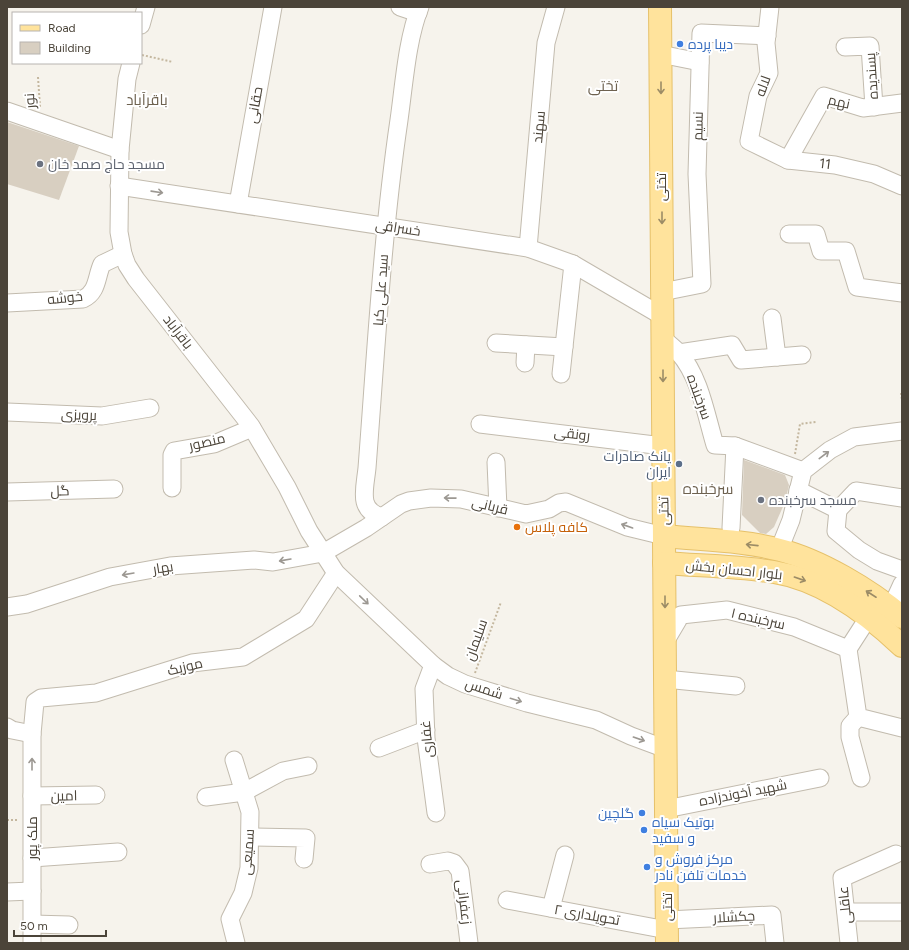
<svg xmlns="http://www.w3.org/2000/svg" width="909" height="950" font-family="Figtree,Cairo,sans-serif">
  <style>
    .building { fill: #d8cfc1 }
    .lines { fill: none; stroke-linecap: round; stroke-linejoin: round }
    .minor-casing { stroke: #c2bbae; stroke-width: 19 }
    .major-casing { stroke: #e6c16a; stroke-width: 24 }
    .path { stroke: #c4b79f; stroke-width: 2; stroke-dasharray: 2 2; stroke-linecap: butt }
    .minor { stroke: #fff; stroke-width: 17 }
    .major { stroke: #ffe39c; stroke-width: 22 }
    .oneway { stroke: #9c8c66 }
    .oneway2 { stroke: #9c9892 }
    .shop-dot { fill: #3f7fe0; stroke: #fff; stroke-width: 1.5 }
    .worship-dot { fill: #6b7280; stroke: #fff; stroke-width: 1.5 }
    .service-dot { fill: #5c6f8a; stroke: #fff; stroke-width: 1.5 }
    .food-dot { fill: #e8710a; stroke: #fff; stroke-width: 1.5 }
    .labels { text-anchor: middle; dominant-baseline: central; stroke-width: 4; stroke-linejoin: round; paint-order: stroke }
    .shop-label { font-size: 14px; fill: #366cbe; stroke: #fff; text-anchor: start }
    .street-label { font-size: 14px; fill: #4b4439; stroke: #fff }
    .worship-label { font-size: 14px; fill: #5b616d; stroke: #fff; text-anchor: start }
    .service-label { font-size: 14px; fill: #4e5e75; stroke: #fff; text-anchor: end }
    .food-label { font-size: 14px; fill: #c56008; stroke: #fff; text-anchor: start }
    .neighbourhood-label { font-size: 15px; fill: #6e6250; stroke: #fff }
  </style>
  <rect width="100%" height="100%" fill="#f6f3ec"/>
  <g class="building">
    <polygon points="7,122 79,146 59,200 7,184"/>
    <polygon points="744,460 785,475 789,485 785,502 774,527 766,534 760,533 742,515"/>
  </g>
  <g class="lines">
    <g class="minor-casing">
      <g id="minor">
        <polyline points="400,7 418,13"/>
        <polyline points="770,7 766,43 769,73 758,96 749,141 788,160 835,165 874,174 902,186"/>
        <polyline points="141,25 146,7"/>
        <polyline points="845,47 870,46 874,107"/>
        <polyline points="660,54 700,62"/>
        <polyline points="131,63 127,79 120,150 119,232 123,254 127,265 136,279 251,426 287,487 309,531 336,573 433,665 448,676 465,684 527,703 596,720 631,736 666,749"/>
        <polyline points="7,111 120,150"/>
        <polyline points="788,160 824,96 863,108 902,103"/>
        <polyline points="119,186 528,248 573,264 662,316"/>
        <polyline points="238,204 273,7"/>
        <polyline points="789,234 816,234 821,251 846,251 857,287 902,293"/>
        <polyline points="528,248 546,43 556,7"/>
        <polyline points="662,292 702,284 697,174 701,33 767,36"/>
        <path d="M 7,303 L 83,299 C 98,292 96,277 102,264 L 123,254"/>
        <polyline points="772,318 777,357"/>
        <path d="M 663,339 C 668,343 674,348 679,353 C 700,377 706,415 715,445 L 735,446 L 803,471"/>
        <polyline points="496,343 564,347"/>
        <polyline points="679,353 732,345 741,360 802,355"/>
        <polyline points="525,363 526,345"/>
        <polyline points="561,374 573,264"/>
        <polyline points="7,412 102,416 150,408"/>
        <polyline points="480,424 663,446"/>
        <polyline points="496,462 498,508"/>
        <polyline points="172,488 172,455 174,451 214,444 252,428"/>
        <polyline points="798,490 838,510 856,491 902,498"/>
        <polyline points="7,492 114,489"/>
        <polyline points="838,510 836,531 859,550 877,561 902,570"/>
        <path d="M 382,517 C 357,510 365,489 367,468 C 376,352 382,236 399,120 C 404,85 407,39 420,7"/>
        <polyline points="731,528 735,446"/>
        <polyline points="779,550 791,520 803,471 830,450 854,437 902,431"/>
        <polyline points="7,607 27,604 110,577 170,566 254,560 273,562 323,553 366,528 401,504 409,501 431,498 461,499 526,514 549,509 559,503 566,502 627,527 664,536"/>
        <polyline points="891,608 902,584"/>
        <polyline points="665,642 681,615 727,610 794,627 848,649 858,717 902,728"/>
        <polyline points="848,649 868,618"/>
        <polyline points="433,665 424,689 426,738 436,813"/>
        <polyline points="665,679 736,686"/>
        <polyline points="858,717 850,726 850,737 861,778"/>
        <polyline points="7,727 12,730 32,734"/>
        <polyline points="379,748 426,730"/>
        <polyline points="234,760 250,812 249,868 243,893 230,919 236,943"/>
        <polyline points="32,796 96,795"/>
        <polyline points="206,797 244,792 283,771 308,766"/>
        <polyline points="666,809 820,778"/>
        <polyline points="250,837 306,838 304,859"/>
        <polyline points="32,858 118,852"/>
        <polyline points="430,864 448,861 454,863 460,871 469,943"/>
        <polyline points="7,892 32,891"/>
        <polyline points="507,900 667,930"/>
        <polyline points="551,908 565,855"/>
        <polyline points="846,912 902,912"/>
        <polyline points="667,920 772,915 775,943"/>
        <polyline points="32,924 69,925"/>
        <polyline points="32,943 32,734 35,702 41,698 96,693 192,663 243,657 306,619 336,573"/>
        <polyline points="849,943 842,878 896,854"/>
      </g>
    </g>
    <g class="major-casing">
      <g id="major">
        <polyline points="660,7 667,943"/>
        <path d="M 664,536 C 702,540 743,540 780,550 C 820,560 870,590 902,617"/>
        <path d="M 664,563 C 701,566 738,566 774,572 C 823,580 867,613 902,646"/>
      </g>
    </g>
    <g class="path">
      <polyline points="142,55 173,62"/>
      <polyline points="38,77 40,107"/>
      <polyline points="901,393 902,400"/>
      <polyline points="795,454 800,424 816,422"/>
      <polyline points="475,673 501,602"/>
      <polyline points="7,820 18,820"/>
    </g>
    <use href="#minor" class="minor"/>
    <use href="#major" class="major"/>
  </g>
  <defs><path id="oneway-shaft" d="M-6 0H5M1.5-3L5.5 0L1.5 3" fill="none" stroke-width="1.6" stroke-linecap="round" stroke-linejoin="round"/></defs>
  <g class="oneway">
    <use href="#oneway-shaft" transform="translate(661 88) rotate(90)"/>
    <use href="#oneway-shaft" transform="translate(662 218) rotate(90)"/>
    <use href="#oneway-shaft" transform="translate(663 376) rotate(90)"/>
    <use href="#oneway-shaft" transform="translate(752 545) rotate(-174)"/>
    <use href="#oneway-shaft" transform="translate(800 579) rotate(19)"/>
    <use href="#oneway-shaft" transform="translate(871 594) rotate(-147)"/>
    <use href="#oneway-shaft" transform="translate(665 602) rotate(90)"/>
  </g>
  <g class="oneway2">
    <use href="#oneway-shaft" transform="translate(157 192) rotate(8)"/>
    <use href="#oneway-shaft" transform="translate(824 455) rotate(-37)"/>
    <use href="#oneway-shaft" transform="translate(450 498) rotate(-179)"/>
    <use href="#oneway-shaft" transform="translate(627 526) rotate(-161)"/>
    <use href="#oneway-shaft" transform="translate(285 560) rotate(170)"/>
    <use href="#oneway-shaft" transform="translate(128 574) rotate(170)"/>
    <use href="#oneway-shaft" transform="translate(364 600) rotate(44)"/>
    <use href="#oneway-shaft" transform="translate(516 700) rotate(17)"/>
    <use href="#oneway-shaft" transform="translate(639 739) rotate(19)"/>
    <use href="#oneway-shaft" transform="translate(32 764) rotate(-90)"/>
  </g>
  <g class="shop-dot">
    <circle cx="680" cy="44" r="4"/>
    <circle cx="642" cy="813" r="4"/>
    <circle cx="644" cy="830" r="4"/>
    <circle cx="647" cy="867" r="4"/>
  </g>
  <g class="worship-dot">
    <circle cx="40" cy="164" r="4"/>
    <circle cx="761" cy="500" r="4"/>
  </g>
  <circle class="service-dot" cx="679" cy="464" r="4"/>
  <circle class="food-dot" cx="517" cy="527" r="4"/>
  <g class="labels">
    <g class="shop-label">
      <text x="688" y="44">دیبا پرده</text>
      <text x="634" y="813" text-anchor="end">گلچین</text>
      <text x="652" y="822">بوتیک سیاه<tspan x="652" dy="16">و سفید</tspan></text>
      <text x="655" y="859">مرکز فروش و<tspan x="655" dy="16">خدمات تلفن نادر</tspan></text>
    </g>
    <g class="street-label">
      <text transform="translate(872 76) rotate(-94)">پسندیده</text>
      <text transform="translate(763 86) rotate(-70)">لاله</text>
      <text transform="translate(30 101) rotate(-95)">نور</text>
      <text transform="translate(839 102) rotate(12)">نهم</text>
      <text transform="translate(255 105) rotate(-80)">حقانی</text>
      <text transform="translate(698 126) rotate(-89)">نسیم</text>
      <text transform="translate(539 127) rotate(-85)">سهند</text>
      <text transform="translate(825 164) rotate(7)">11</text>
      <text transform="translate(661 187) rotate(-90)">تختی</text>
      <text transform="translate(398 228) rotate(9)">خسراقی</text>
      <text transform="translate(381 290) rotate(-86)">سید علی کیا</text>
      <text transform="translate(65 298) rotate(-6)">خوشه</text>
      <text transform="translate(178 332) rotate(52)">باقرآباد</text>
      <text transform="translate(699 397) rotate(70)">سرخبنده</text>
      <text transform="translate(79 415) rotate(2)">پرویزی</text>
      <text transform="translate(572 434) rotate(6)">رونقی</text>
      <text transform="translate(207 442) rotate(-13)">منصور</text>
      <text transform="translate(60 491) rotate(-2)">گل</text>
      <text transform="translate(490 506) rotate(14)">قربانی</text>
      <text transform="translate(664 511) rotate(-91)">تختی</text>
      <text transform="translate(163 568) rotate(-9)">بهار</text>
      <text transform="translate(734 570) rotate(6)">بلوار احسان بخش</text>
      <text transform="translate(758 619) rotate(13)">سرخبنده ۱</text>
      <text transform="translate(476 640) rotate(-70)">سلیمان</text>
      <text transform="translate(185 667) rotate(-13)">موزیک</text>
      <text transform="translate(484 689) rotate(18)">شمس</text>
      <text transform="translate(427 739) rotate(-95)">غفاری</text>
      <text transform="translate(743 793) rotate(-11)">شهید آخوندزاده</text>
      <text transform="translate(64 796) rotate(-1)">امین</text>
      <text transform="translate(32 838) rotate(-90)">ملک پور</text>
      <text transform="translate(248 852) rotate(-86)">سمیعی</text>
      <text transform="translate(464 902) rotate(83)">زعفرانی</text>
      <text transform="translate(845 905) rotate(-96)">عاقلی</text>
      <text transform="translate(667 907) rotate(-90)">تختی</text>
      <text transform="translate(587 915) rotate(10)">تحویلداری ۲</text>
      <text transform="translate(734 917) rotate(-3)">چکشلار</text>
    </g>
    <g class="worship-label">
      <text x="48" y="164">مسجد حاج صمد خان</text>
      <text x="769" y="500">مسجد سرخبنده</text>
    </g>
    <g class="service-label">
      <text x="671" y="456">یانک صادرات<tspan x="671" dy="16">ایران</tspan></text>
    </g>
    <g class="food-label">
      <text x="525" y="527">کافه پلاس</text>
    </g>
    <g class="neighbourhood-label">
      <text x="603" y="86">تختی</text>
      <text x="147" y="100">باقرآباد</text>
      <text x="708" y="489">سرخبنده</text>
    </g>
  </g>
  <rect width="909" height="950" fill="none" stroke="#4b4439" stroke-width="16"/>
  <rect x="12" y="12" width="130" height="52" fill="#ffffff" stroke="#b7b4b0"/>
  <rect x="20" y="25" width="20" height="6" fill="#ffe39c" stroke="#b7b4b0"/>
  <text x="48" y="32" font-size="12" fill="#4b4439">Road</text>
  <rect x="20" y="42" width="20" height="12" fill="#d8cfc1" stroke="#b7b4b0"/>
  <text x="48" y="52" font-size="12" fill="#4b4439">Building</text>
  <path d="M14 930v6h92v-6" fill="none" stroke="#4b4439" stroke-width="2"/>
  <text x="20" y="930" font-size="12" fill="#4b4439" stroke="#ffffff" stroke-width="3" paint-order="stroke">50 m</text>
</svg>
